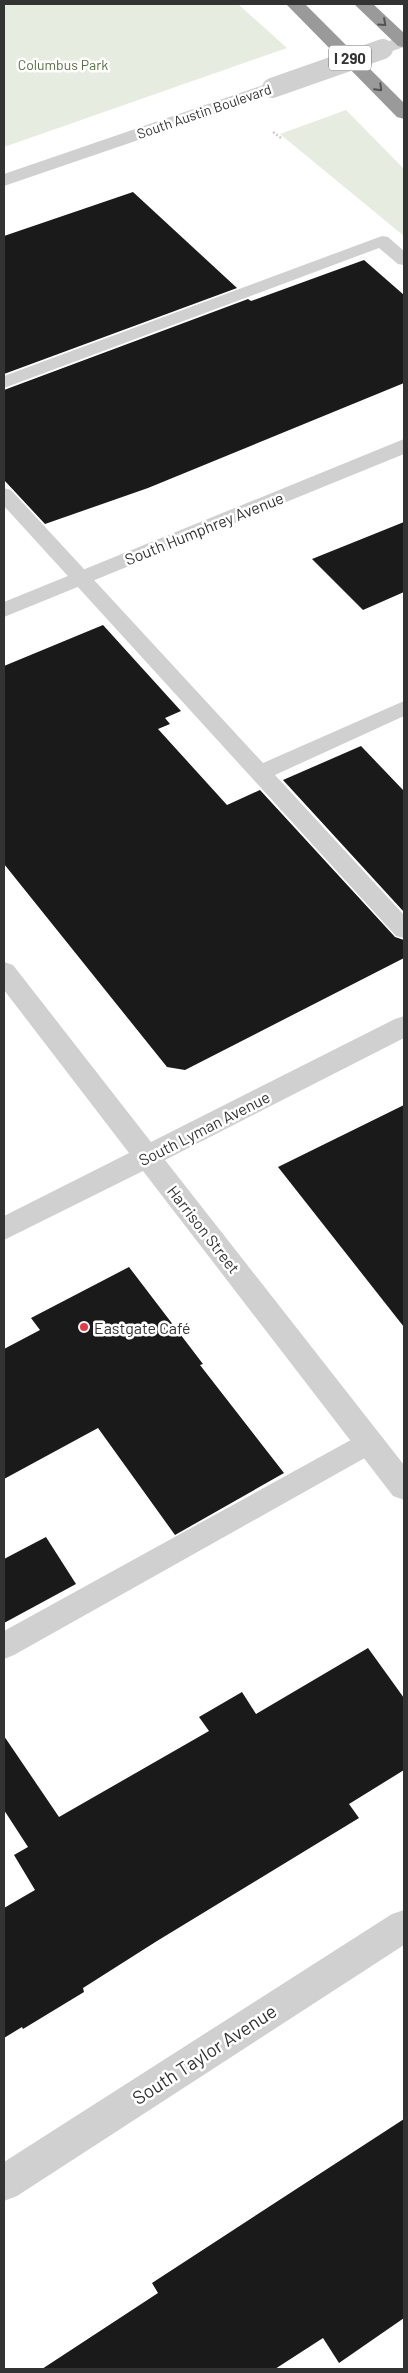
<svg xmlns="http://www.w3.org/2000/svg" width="408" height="2373" font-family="Barlow,sans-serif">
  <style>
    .green { fill: #e6ecdf }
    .building { fill: #1a1a1a }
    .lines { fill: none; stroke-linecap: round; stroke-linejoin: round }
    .path { stroke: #cdcdcd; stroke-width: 2.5; stroke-dasharray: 2 2; stroke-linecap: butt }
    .service { fill: #d0d0d0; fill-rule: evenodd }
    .minor { fill: #d0d0d0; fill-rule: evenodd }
    .tertiary { fill: #d0d0d0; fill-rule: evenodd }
    .motorway { fill: #9a9a9a; fill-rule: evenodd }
    .tertiary-bridge { stroke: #d0d0d0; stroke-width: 20 }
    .oneway { stroke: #525252 }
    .poi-dot { fill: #e63946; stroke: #fff; stroke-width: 2 }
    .labels { text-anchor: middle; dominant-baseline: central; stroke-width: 5; stroke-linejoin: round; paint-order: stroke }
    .far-park-label { font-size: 14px; fill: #56703f; stroke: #fff }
    .far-street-label { font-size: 14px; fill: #333; stroke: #fff }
    .shield { fill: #fff; stroke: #707070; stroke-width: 1 }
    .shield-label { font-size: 15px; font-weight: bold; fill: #333 }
    .street-label { font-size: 16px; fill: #333; stroke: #fff }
    .poi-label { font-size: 16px; fill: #333; stroke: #fff; text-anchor: start }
    .near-street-label { font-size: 19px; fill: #333; stroke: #fff }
  </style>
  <rect width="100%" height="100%" fill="#fff"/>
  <g class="green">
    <polygon points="4,4 238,4 287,48 4,147"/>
    <polygon points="346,110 404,169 404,236 280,134"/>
  </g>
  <g class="building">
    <polygon points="133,192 237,288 4,374 4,236"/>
    <polygon points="364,260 404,295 404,383 148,488 45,524 4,480 4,390 248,299 251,301"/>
    <polygon points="404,522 404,592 363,610 312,559"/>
    <polygon points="103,625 181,711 165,718 170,724 158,729 227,805 260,790 395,937 404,940 404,958 185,1070 167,1067 4,864 4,666"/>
    <polygon points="361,746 404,791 404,912 283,780"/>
    <polygon points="404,1105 404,1327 278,1167"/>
    <polygon points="129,1267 203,1364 200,1365 284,1473 175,1535 98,1428 4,1479 4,1349 40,1330 31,1318"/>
    <polygon points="46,1537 76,1584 4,1623 4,1559"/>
    <polygon points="368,1648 404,1698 404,1770 349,1804 359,1818 157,1941 83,1988 84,1992 23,2029 22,2027 4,2038 4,1908 35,1890 14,1855 28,1847 4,1810 4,1736 59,1817 209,1731 199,1717 242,1692 256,1714"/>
    <polygon points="404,2119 404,2318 339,2363 323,2338 275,2369 42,2369 158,2293 152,2283"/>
  </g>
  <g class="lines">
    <polyline class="path" points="273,132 281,138"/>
    <g class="service">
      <polygon points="382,236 388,237 404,251 404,265 398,264 379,248 4,388 4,376"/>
      <polygon points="4,488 11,490 263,763 404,701 404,716 275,775 404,915 404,938 396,936 4,506"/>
      <polygon points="369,1430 379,1434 382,1442 379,1450 14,1655 4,1659 4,1631"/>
    </g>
    <g class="minor">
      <polygon points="404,439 404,454 4,617 4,602"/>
      <polygon points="4,962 13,965 151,1142 395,1019 404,1016 404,1038 165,1160 404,1465 404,1500 393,1496 143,1171 4,1240 4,1216 129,1153 4,990"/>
      <polygon points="404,1910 404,1945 17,2196 4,2201 4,2162 392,1914"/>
    </g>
    <g class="tertiary">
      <polygon points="404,36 404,47 383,54 377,53 374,49 377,45"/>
      <polygon points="272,82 279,84 281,88 279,92 4,186 4,174"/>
    </g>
    <g class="motorway">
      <polygon points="286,4 305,4 404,103 404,119 397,117"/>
      <polygon points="354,4 373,4 404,33 404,47 398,46"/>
    </g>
    <polyline class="tertiary-bridge" points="272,88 383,49"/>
  </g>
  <defs><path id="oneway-chevron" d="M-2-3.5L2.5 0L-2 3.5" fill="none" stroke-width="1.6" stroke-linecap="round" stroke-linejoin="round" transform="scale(1.25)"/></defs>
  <g class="oneway">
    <use href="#oneway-chevron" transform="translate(383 23) rotate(42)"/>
    <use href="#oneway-chevron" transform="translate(379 88) rotate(45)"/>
  </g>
  <circle class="poi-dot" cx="84" cy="1327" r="5"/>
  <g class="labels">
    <g class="far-park-label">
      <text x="63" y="64">Columbus Park</text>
    </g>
    <g class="far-street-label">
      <text transform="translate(204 111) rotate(-19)">South Austin Boulevard</text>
    </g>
    <rect class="shield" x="329" y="45.5" width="42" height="25" rx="4"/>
    <g class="shield-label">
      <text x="350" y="58">I 290</text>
    </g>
    <g class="street-label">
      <text transform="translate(204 528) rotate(-22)">South Humphrey Avenue</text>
      <text transform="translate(204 1128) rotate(-27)">South Lyman Avenue</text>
      <text transform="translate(204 1229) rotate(52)">Harrison Street</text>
    </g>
    <g class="poi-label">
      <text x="94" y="1327">Eastgate Café</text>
    </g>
    <g class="near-street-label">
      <text transform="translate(204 2054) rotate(-33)">South Taylor Avenue</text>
    </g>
  </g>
  <rect width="408" height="2373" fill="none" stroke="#333333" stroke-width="10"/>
</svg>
